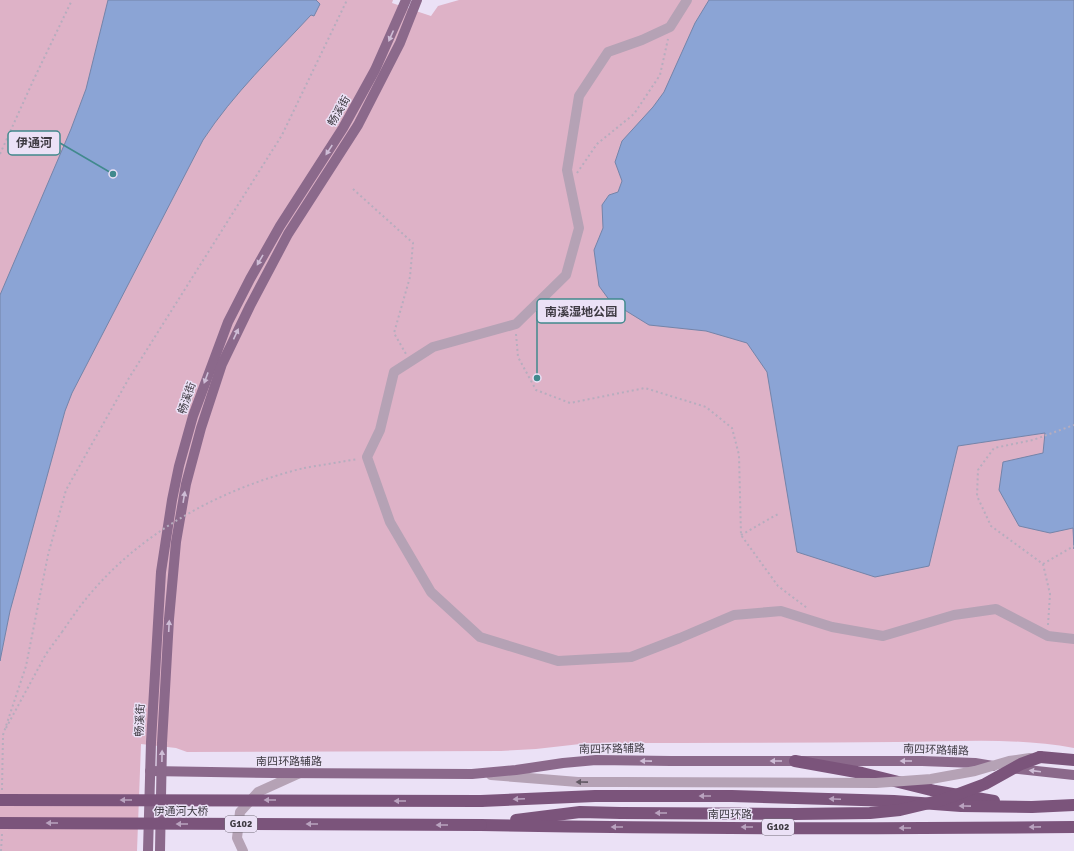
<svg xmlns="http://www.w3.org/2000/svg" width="1074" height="851" font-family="Signika,'Noto Sans SC',sans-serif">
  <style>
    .green { fill: #deb2c7 }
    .water { fill: #8ba4d5; stroke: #7484a9 }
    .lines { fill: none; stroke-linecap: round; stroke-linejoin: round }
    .path { stroke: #b6adbe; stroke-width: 2; stroke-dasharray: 2 3; stroke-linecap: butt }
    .minor { stroke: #b5a2b5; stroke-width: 10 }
    .major { stroke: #8b698b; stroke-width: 10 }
    .highway { stroke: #7b547b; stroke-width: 12 }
    .path-bridge { stroke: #b6adbe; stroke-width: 2; stroke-dasharray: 2 3; stroke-linecap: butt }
    .minor-bridge { stroke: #b5a2b5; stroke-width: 10 }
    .highway-bridge { stroke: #7b547b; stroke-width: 12 }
    .oneway { fill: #cebdd6 }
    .oneway2 { fill: #625964 }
    .oneway3 { fill: #b9a2bf }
    .labels { text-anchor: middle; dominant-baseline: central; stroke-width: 3; stroke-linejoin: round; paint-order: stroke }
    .shield { fill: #ebe1f6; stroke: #726c78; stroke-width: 1 }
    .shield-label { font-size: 10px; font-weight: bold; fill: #3e3a42 }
    .street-label { font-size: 11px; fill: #3e3a42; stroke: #ebe1f6 }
    .leader { fill: none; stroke: #41898d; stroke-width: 1.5 }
    .callout-dot { fill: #41898d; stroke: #ebe1f6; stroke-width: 1.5 }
    .callout { fill: #ebe1f6; stroke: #41898d; stroke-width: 1.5 }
    .callout-label { font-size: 12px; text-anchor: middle; font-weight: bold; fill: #3e3a42 }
  </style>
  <rect width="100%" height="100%" fill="#ebe1f6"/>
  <path class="green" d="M 0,0 L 393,0 L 392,3 L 431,16 L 438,6 L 459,0 L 1074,0 L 1074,748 C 1016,737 955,742 896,742 C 793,743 691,743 589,743 L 536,749 L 501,751 L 187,752 L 176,748 L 141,744 L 137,851 L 0,851 Z"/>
  <g class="water">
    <path d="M 108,0 L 316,0 L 320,4 L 314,16 L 311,15 C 274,55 233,94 203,140 L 72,393 L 65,411 L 10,611 L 0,661 L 0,295 L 71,129 L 86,89 Z"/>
    <polygon points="709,0 1074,0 1074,549 1073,528 1050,533 1019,526 999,490 1003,462 1043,453 1045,433 958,446 929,566 875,577 797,552 767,372 747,343 706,331 649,325 610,301 599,286 594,250 603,228 602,205 609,195 618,192 622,181 615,162 622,141 653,107 664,92 695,23"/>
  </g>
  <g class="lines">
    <g class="path">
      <polyline points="0,154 33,81 72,0"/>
      <polyline points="577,173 597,144 634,114 660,75 668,39"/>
      <polyline points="353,189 413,243 410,277 394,333 406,354"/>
      <polyline points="516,334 518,357 536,390 570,403 645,388 706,407 732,428 739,455 741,535 778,586 807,608"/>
      <polyline points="304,468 358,459"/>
      <polyline points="741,535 778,514"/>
      <polyline points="1043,564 1074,546"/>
      <polyline points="1048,625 1050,594 1043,564 991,526 977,496 978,470 994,448 1033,440 1074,425"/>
      <polyline points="6,728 46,654 62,632"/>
      <polyline points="2,790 3,735 26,666 48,555 66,490 129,378 282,135 347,0"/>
      <polyline points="1,851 2,834"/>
    </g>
    <g class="minor">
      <polyline points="687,0 670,27 642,40 608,52 579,96 567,170 579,228 566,275 516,324 433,347 394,372 380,430 367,457 390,522 431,592 480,637 558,661 631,657 680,638 734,615 781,611 832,627 883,636 954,615 996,609 1048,636 1074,639"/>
      <polyline points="491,775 578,782 620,782"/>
      <polyline points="243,851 237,838 240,812 258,792 300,773"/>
    </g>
    <g class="major">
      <polyline points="1010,768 1074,775"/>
      <polyline points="150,771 274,773 472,774 516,770 563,763 596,760 671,761 922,761 975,763 993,766"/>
      <polyline points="148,851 151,742 161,572 172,500 179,466 193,416 228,322 250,279 280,226 343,128 375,70 406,0"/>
      <polyline points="160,851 162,743 169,619 176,542 186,484 201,428 222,364 250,306 288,234 358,125 400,43 417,0"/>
    </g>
    <g class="highway">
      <polyline points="1040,757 1074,760"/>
      <polyline points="795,761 862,773 935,791 994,801"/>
      <polyline points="481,801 595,796 732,796 894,801 961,806 1032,807 1074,805"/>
      <polyline points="516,820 580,812 621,813"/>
      <path d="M 481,825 C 679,829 877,829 1074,827"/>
    </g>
    <path class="path-bridge" d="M 62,632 C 73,616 84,600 97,586 C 151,526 227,487 304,468"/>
    <polyline class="minor-bridge" points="620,782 876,783 931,779 975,771 1009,761 1030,758"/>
    <g class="highway-bridge">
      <polyline points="0,800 481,801"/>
      <polyline points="621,813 794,814 870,813 900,810 942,800 985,784 1021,764 1040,757"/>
      <polyline points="0,823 481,825"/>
    </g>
  </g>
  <defs><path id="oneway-solid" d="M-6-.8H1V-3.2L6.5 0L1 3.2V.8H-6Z"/></defs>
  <g class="oneway">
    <use href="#oneway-solid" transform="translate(391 36) rotate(114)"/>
    <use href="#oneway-solid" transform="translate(329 150) rotate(123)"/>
    <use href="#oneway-solid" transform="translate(260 260) rotate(120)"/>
    <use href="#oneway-solid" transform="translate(236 334) rotate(-65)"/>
    <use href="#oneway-solid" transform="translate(206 378) rotate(110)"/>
    <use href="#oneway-solid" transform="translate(184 497) rotate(-81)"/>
    <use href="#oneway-solid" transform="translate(169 626) rotate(-87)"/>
    <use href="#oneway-solid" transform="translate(162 756) rotate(-89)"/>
    <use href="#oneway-solid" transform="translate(646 761) rotate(-179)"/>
    <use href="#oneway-solid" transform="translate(776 761) rotate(180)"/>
    <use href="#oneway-solid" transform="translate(906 761) rotate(180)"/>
    <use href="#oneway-solid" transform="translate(1035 771) rotate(-173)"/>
  </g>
  <use class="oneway2" href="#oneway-solid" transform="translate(582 782) rotate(-179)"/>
  <g class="oneway3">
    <use href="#oneway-solid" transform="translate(705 796) rotate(-180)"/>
    <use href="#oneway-solid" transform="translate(519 799) rotate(177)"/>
    <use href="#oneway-solid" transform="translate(835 799) rotate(-178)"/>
    <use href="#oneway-solid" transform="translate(126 800) rotate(-180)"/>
    <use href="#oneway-solid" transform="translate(270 800) rotate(-180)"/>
    <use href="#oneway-solid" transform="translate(400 801) rotate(-180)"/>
    <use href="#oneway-solid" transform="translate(965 806) rotate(-179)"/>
    <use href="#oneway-solid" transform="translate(661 813) rotate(-180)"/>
    <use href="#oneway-solid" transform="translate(52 823) rotate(-180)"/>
    <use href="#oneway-solid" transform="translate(182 824) rotate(-180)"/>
    <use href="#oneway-solid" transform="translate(312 824) rotate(-180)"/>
    <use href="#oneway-solid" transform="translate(442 825) rotate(-180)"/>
    <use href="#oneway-solid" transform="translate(617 827) rotate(-180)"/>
    <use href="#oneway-solid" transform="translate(747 827) rotate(-180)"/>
    <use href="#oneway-solid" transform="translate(1035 827) rotate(179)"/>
    <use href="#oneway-solid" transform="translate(905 828) rotate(-180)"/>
  </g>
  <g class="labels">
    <g class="shield">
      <rect x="225" y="816" width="32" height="16" rx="3"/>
      <rect x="762" y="819" width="32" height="16" rx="3"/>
    </g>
    <g class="shield-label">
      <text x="241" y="824">G102</text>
      <text x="778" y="827">G102</text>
    </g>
    <g class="street-label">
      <text transform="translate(339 111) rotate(-60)">畅溪街</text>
      <text transform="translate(187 398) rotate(-71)">畅溪街</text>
      <text transform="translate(140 720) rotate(-87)">畅溪街</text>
      <text transform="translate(612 749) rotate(-1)">南四环路辅路</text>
      <text transform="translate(936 750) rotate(2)">南四环路辅路</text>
      <text x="289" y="761">南四环路辅路</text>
      <text x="181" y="811">伊通河大桥</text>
      <text x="730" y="814">南四环路</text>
    </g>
  </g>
  <path class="leader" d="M113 174L60 143M537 378L537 311"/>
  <g class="callout-dot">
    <circle cx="113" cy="174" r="4"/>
    <circle cx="537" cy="378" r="4"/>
  </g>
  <g class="callout">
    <rect x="8" y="131" width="52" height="24" rx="4"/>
    <rect x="537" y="299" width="88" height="24" rx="4"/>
  </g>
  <g class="callout-label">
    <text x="34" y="147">伊通河</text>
    <text x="581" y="316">南溪湿地公园</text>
  </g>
</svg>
